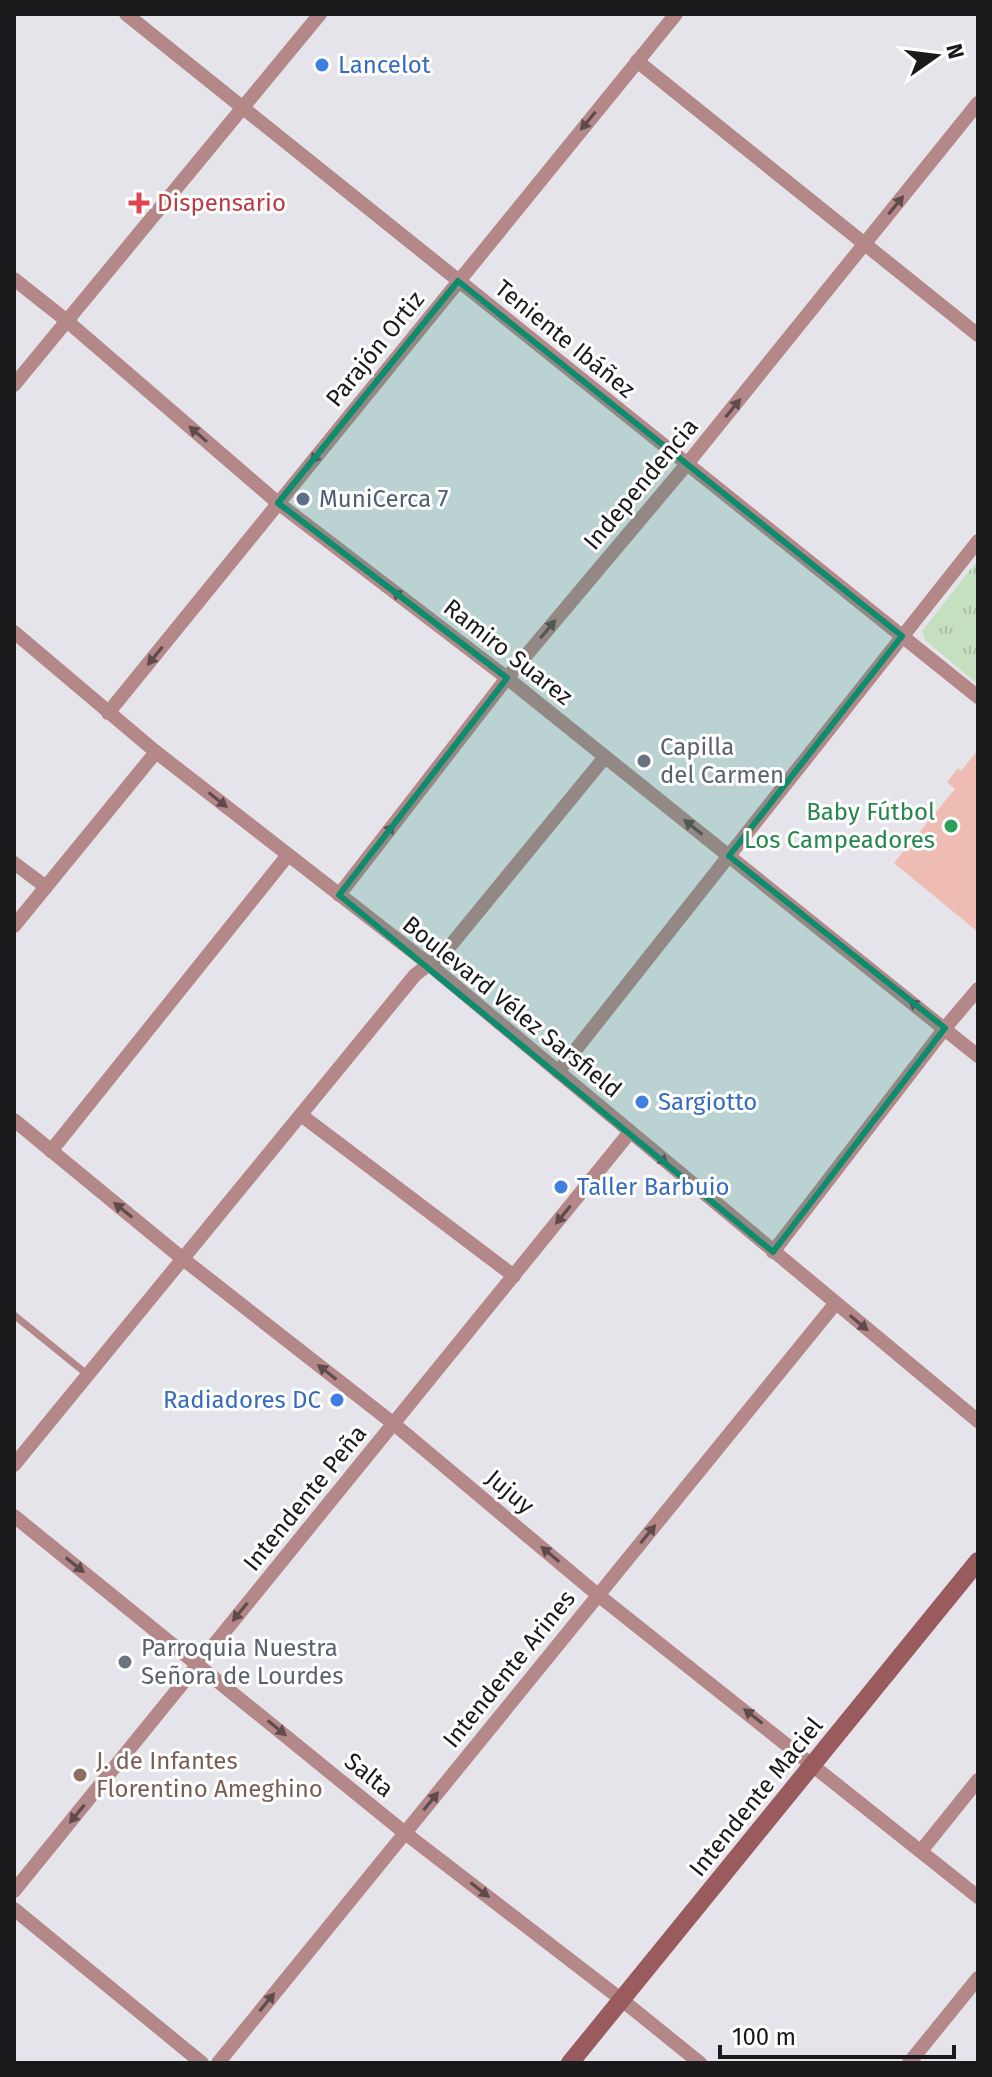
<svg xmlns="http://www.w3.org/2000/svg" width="992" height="2077" font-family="'Fira Sans',sans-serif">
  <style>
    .park { fill: url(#park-tufts) }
    .building { fill: #efbcb3 }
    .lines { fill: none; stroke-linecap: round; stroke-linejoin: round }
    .service { stroke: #b48889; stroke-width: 7 }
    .minor { stroke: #b48889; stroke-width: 14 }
    .secondary { stroke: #995b5d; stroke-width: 18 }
    .oneway { fill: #5f4b4c }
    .marked { fill: #0f8b6e; fill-opacity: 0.2; stroke: #0f8b6e; stroke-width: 6; stroke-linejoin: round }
    .shop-dot { fill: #3f7fe0; stroke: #fff; stroke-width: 3 }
    .health-dot { fill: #e0444e; stroke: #fff; stroke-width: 3 }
    .service-dot { fill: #5c6f8a; stroke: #fff; stroke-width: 3 }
    .worship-dot { fill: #6b7280; stroke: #fff; stroke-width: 3 }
    .leisure-dot { fill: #2e9e5b; stroke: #fff; stroke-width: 3 }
    .education-dot { fill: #8d6e63; stroke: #fff; stroke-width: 3 }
    .labels { text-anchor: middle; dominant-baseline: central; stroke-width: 6; stroke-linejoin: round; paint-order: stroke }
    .shop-label { font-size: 24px; fill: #366cbe; stroke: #fff; text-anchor: start }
    .health-label { font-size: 24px; fill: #be3a42; stroke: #fff; text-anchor: start }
    .street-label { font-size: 24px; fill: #1a191b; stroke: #fff }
    .service-label { font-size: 24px; fill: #4e5e75; stroke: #fff; text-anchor: start }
    .worship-label { font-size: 24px; fill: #5b616d; stroke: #fff; text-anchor: start }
    .leisure-label { font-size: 24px; fill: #27864d; stroke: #fff; text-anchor: end }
    .education-label { font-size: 24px; fill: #785e54; stroke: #fff; text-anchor: start }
  </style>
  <defs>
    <pattern id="park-tufts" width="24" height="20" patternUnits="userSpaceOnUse" patternTransform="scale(2)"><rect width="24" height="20" fill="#c5e0be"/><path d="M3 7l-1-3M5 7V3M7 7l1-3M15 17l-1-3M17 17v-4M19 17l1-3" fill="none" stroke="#a9c0a3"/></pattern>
  </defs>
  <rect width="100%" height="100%" fill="#e6e4eb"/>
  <polygon class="park" points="978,560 978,684 925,640 922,631"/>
  <polygon class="building" points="978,750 978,932 894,863 955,789 947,782 958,768 961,771"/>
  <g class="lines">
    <polyline class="service" points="14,1315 88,1375"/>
    <g class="minor">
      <polyline points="126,14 978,697"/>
      <polyline points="637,61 978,335"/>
      <polyline points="14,279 67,321 278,503 507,678 978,1056"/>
      <polyline points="14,385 320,14"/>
      <polyline points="14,632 156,752 430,965 978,1421"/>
      <polyline points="108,713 676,14"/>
      <polyline points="14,863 46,887"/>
      <polyline points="339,895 507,678 687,464 978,103"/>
      <polyline points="14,926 156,752"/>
      <polyline points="558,1072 978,541"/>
      <polyline points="301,1115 514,1276"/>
      <polyline points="14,1120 183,1259 394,1424 598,1595 978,1897"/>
      <polyline points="51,1151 288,855"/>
      <polyline points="773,1252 945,1028 978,989"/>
      <polyline points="14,1465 415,975 446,951 605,757"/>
      <polyline points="14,1516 405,1833 622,2000 700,2063"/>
      <polyline points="921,1851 978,1780"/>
      <polyline points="14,1891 630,1132"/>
      <polyline points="14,1909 202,2063"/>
      <polyline points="218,2063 835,1304"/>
      <polyline points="909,2063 978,1978"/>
    </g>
    <polyline class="secondary" points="570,2063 978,1561"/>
  </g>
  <defs><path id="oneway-solid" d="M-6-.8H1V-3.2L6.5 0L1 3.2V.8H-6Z" transform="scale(2)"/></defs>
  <g class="oneway">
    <use href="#oneway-solid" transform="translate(588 121) rotate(129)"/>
    <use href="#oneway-solid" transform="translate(896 205) rotate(-51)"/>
    <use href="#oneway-solid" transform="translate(733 408) rotate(-51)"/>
    <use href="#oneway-solid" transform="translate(198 434) rotate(-139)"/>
    <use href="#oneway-solid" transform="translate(318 454) rotate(129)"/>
    <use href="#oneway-solid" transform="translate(401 597) rotate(-142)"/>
    <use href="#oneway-solid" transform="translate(548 629) rotate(-50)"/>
    <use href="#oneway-solid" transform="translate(155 656) rotate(129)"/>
    <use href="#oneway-solid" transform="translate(218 800) rotate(38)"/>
    <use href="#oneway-solid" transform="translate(693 827) rotate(-141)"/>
    <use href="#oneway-solid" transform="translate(387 833) rotate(-52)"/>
    <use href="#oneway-solid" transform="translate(918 1007) rotate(-141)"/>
    <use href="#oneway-solid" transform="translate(659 1157) rotate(40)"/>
    <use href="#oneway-solid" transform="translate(123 1210) rotate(-141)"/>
    <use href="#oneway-solid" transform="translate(563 1215) rotate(129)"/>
    <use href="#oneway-solid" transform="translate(859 1323) rotate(40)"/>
    <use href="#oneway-solid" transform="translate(327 1372) rotate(-142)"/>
    <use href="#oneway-solid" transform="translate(648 1534) rotate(-51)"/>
    <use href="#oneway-solid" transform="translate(550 1554) rotate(-140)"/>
    <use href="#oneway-solid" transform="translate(75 1565) rotate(39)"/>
    <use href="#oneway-solid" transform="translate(240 1612) rotate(129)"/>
    <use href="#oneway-solid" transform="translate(753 1716) rotate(-142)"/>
    <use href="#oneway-solid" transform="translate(277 1728) rotate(39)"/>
    <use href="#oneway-solid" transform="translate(431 1801) rotate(-51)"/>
    <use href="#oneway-solid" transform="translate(77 1814) rotate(129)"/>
    <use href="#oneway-solid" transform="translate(480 1890) rotate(38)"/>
    <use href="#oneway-solid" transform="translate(267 2002) rotate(-51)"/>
  </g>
  <path class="marked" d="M 458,281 L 902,636 L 729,856 L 945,1028 L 773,1252 L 339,895 L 507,678 L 278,503 Z"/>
  <g class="shop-dot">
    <circle cx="322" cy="65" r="8"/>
    <circle cx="642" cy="1102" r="8"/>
    <circle cx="561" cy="1187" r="8"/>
    <circle cx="337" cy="1400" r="8"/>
  </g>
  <path class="health-dot" d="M135 191h8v8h8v8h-8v8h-8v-8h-8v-8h8z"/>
  <circle class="service-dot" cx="303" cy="499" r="8"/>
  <g class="worship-dot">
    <circle cx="644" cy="761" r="8"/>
    <circle cx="125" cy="1662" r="8"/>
  </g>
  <circle class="leisure-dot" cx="951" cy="826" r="8"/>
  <circle class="education-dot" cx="80" cy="1775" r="8"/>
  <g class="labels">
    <g class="shop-label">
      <text x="338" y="65">Lancelot</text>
      <text x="658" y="1102">Sargiotto</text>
      <text x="577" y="1187">Taller Barbuio</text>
      <text x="321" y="1400" text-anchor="end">Radiadores DC</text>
    </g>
    <g class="health-label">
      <text x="157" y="203">Dispensario</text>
    </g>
    <g class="street-label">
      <text transform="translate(565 339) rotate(39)">Teniente Ibáñez</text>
      <text transform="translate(375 349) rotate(-51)">Parajón Ortiz</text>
      <text transform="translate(641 484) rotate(-50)">Independencia</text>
      <text transform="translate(508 652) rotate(38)">Ramiro Suarez</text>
      <text transform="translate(512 1007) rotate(39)">Boulevard Vélez Sarsfield</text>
      <text transform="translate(510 1492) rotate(40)">Jujuy</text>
      <text transform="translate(305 1498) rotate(-51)">Intendente Peña</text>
      <text transform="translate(509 1669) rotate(-51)">Intendente Arines</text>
      <text transform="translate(369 1775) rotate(39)">Salta</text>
      <text transform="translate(756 1797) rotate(-51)">Intendente Maciel</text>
    </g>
    <g class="service-label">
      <text x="319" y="499">MuniCerca 7</text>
    </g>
    <g class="worship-label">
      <text x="660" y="747">Capilla<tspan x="660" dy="28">del Carmen</tspan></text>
      <text x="141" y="1648">Parroquia Nuestra<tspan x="141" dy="28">Señora de Lourdes</tspan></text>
    </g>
    <g class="leisure-label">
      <text x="935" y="812">Baby Fútbol<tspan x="935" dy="28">Los Campeadores</tspan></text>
    </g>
    <g class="education-label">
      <text x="96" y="1761">J. de Infantes<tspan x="96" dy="28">Florentino Ameghino</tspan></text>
    </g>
  </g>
  <rect width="992" height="2077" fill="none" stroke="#1a191b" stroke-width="32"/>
  <g transform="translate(936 56) rotate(76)" stroke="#ffffff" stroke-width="6" paint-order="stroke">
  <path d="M0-6L14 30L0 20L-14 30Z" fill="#1a191b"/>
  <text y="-12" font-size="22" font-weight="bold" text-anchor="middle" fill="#1a191b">N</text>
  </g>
  <path d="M720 2045v12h234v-12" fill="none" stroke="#1a191b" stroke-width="4"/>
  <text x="732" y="2045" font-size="24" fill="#1a191b" stroke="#ffffff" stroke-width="6" paint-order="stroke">100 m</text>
</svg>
